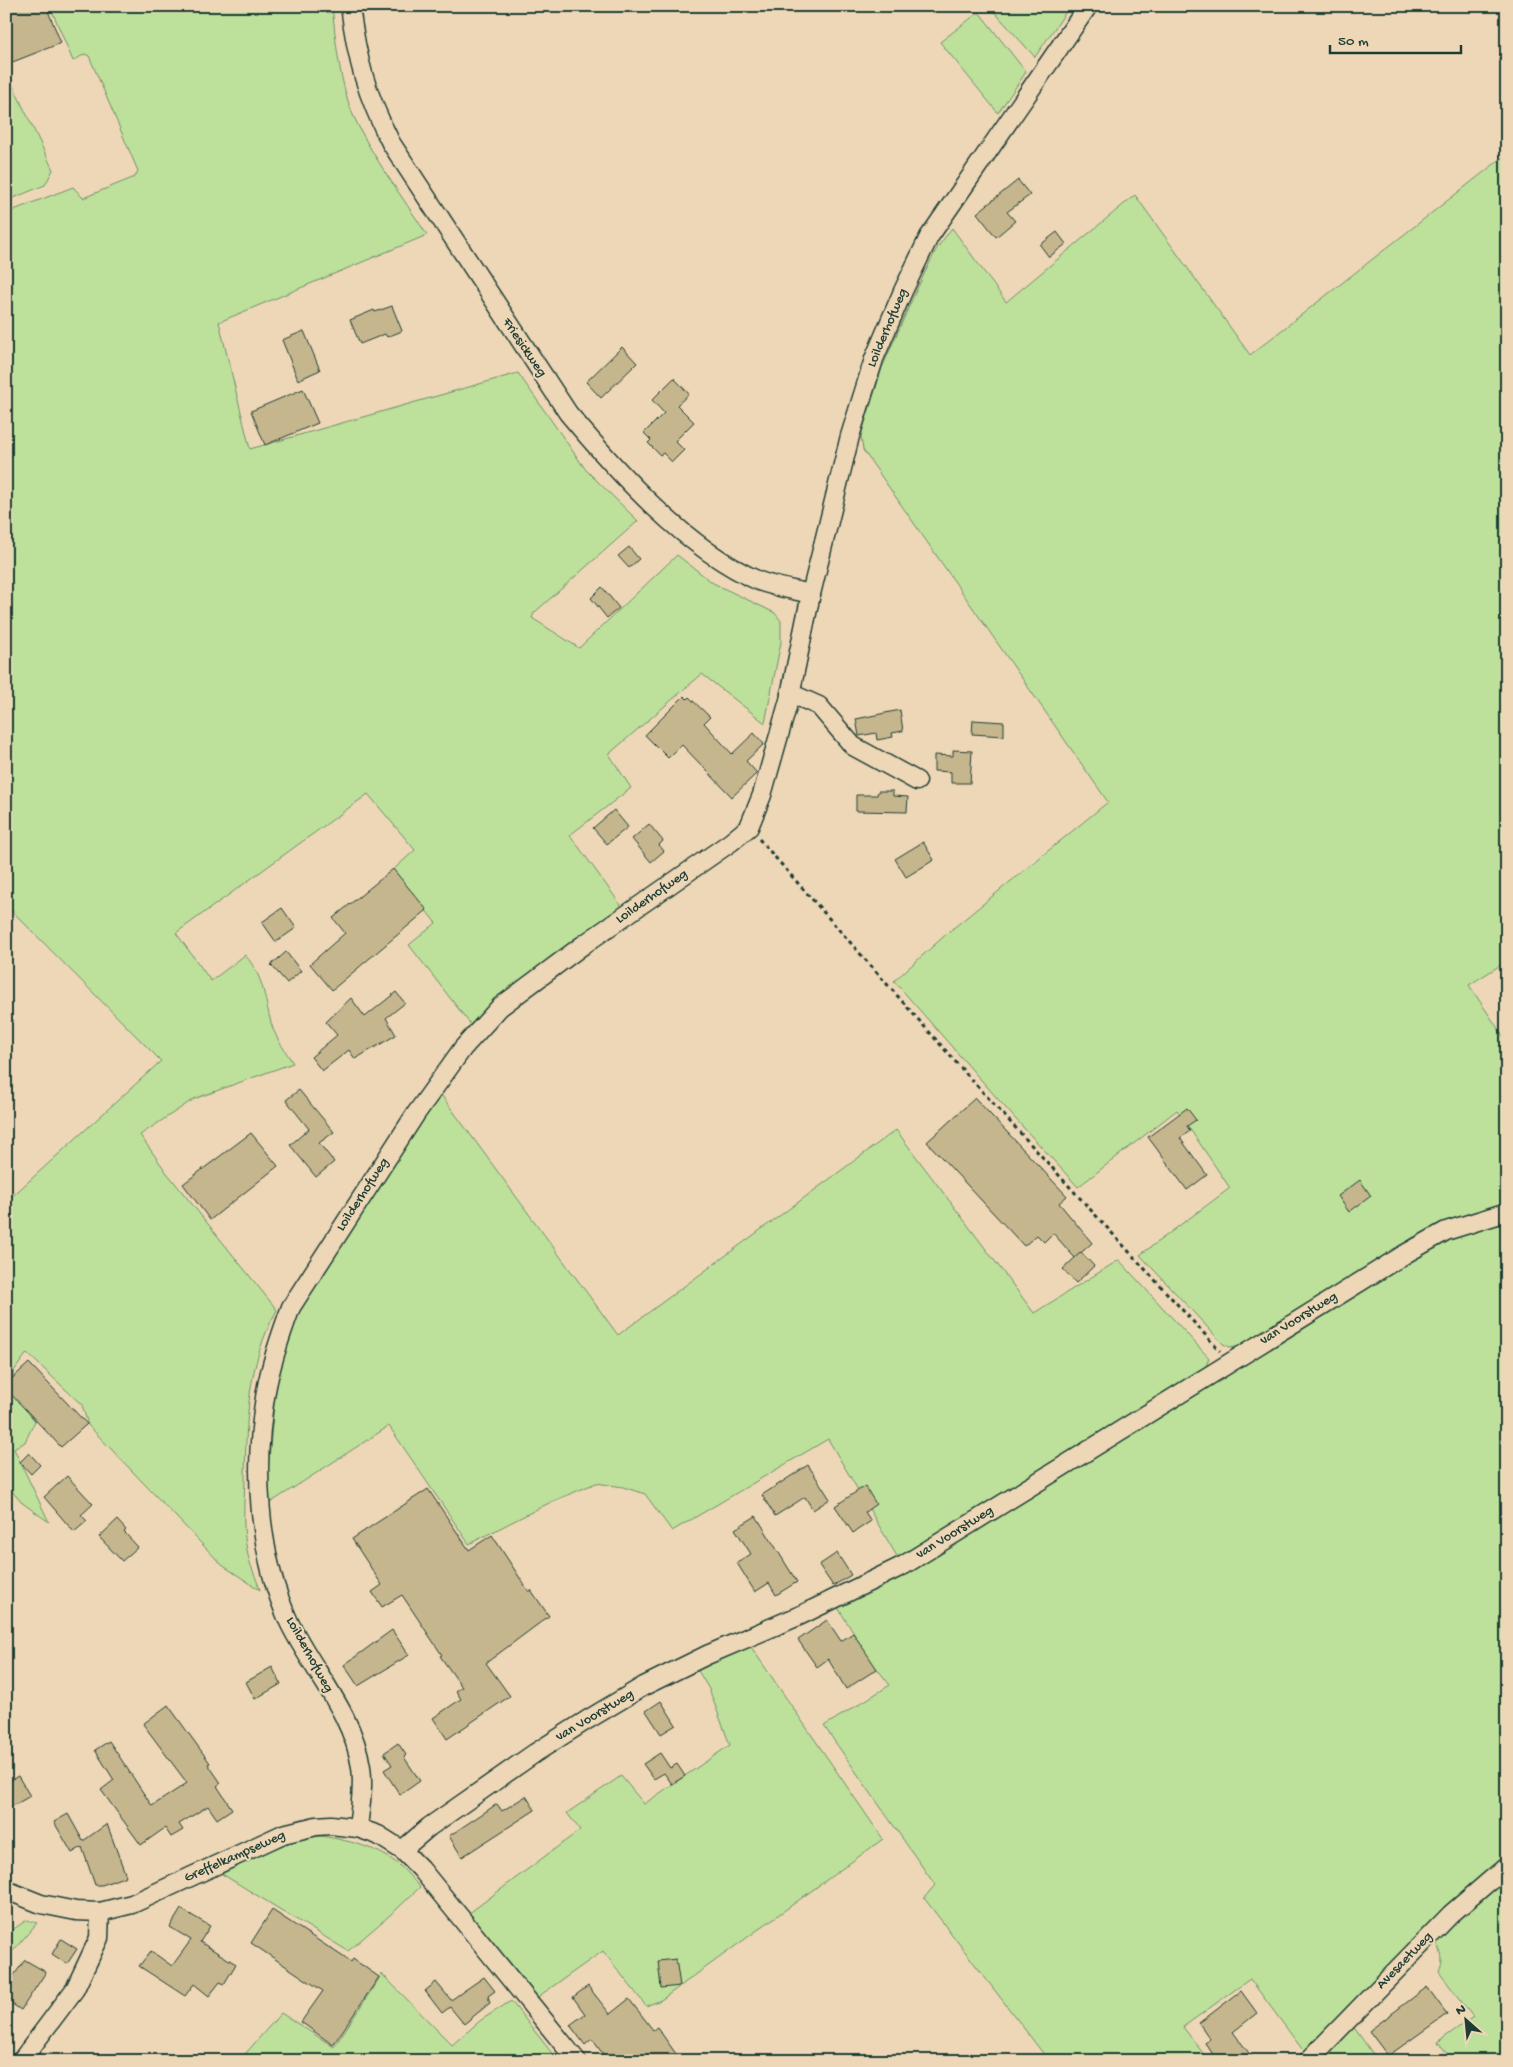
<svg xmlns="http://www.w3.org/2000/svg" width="1513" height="2067" font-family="'Gochi Hand',sans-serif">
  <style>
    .green { fill: #bde19b; stroke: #6e8f68 }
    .building { fill: #c5b68d; stroke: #1f3d34 }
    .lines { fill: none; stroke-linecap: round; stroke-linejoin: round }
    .minor-casing { stroke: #1f3d34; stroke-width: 21 }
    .path { stroke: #1f3d34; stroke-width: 3; stroke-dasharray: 4 4; stroke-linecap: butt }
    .minor { stroke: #eed7b7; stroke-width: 18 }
    .labels { text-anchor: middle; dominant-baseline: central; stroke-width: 4; stroke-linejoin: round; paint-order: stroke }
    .street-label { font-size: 14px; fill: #1f3d34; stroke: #eed7b7 }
  </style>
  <rect width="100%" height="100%" fill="#eed7b7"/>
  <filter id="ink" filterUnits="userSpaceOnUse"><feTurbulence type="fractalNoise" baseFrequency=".02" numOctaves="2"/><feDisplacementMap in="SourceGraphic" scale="10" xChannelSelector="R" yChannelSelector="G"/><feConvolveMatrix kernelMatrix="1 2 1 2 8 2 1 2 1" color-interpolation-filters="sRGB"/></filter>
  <g filter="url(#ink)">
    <g class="green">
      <path d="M 50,6 L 332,6 C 336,43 339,80 353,115 C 372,157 402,196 427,235 L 219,322 L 250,449 L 518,373 L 586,470 L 638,521 L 534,613 L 532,618 L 579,648 L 677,555 L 713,583 L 775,613 L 781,621 L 781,642 L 765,723 L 702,674 L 609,754 L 631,788 L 570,835 L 623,908 L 478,1017 L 471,1025 L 409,945 L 436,923 L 393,870 L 415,850 L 368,794 L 176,933 L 211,981 L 245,955 C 266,979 264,1002 273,1029 C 278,1041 286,1052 293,1063 L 194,1099 L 140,1135 L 167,1173 L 277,1310 C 247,1363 246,1422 245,1481 C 244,1504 242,1528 247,1550 C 249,1564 256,1577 260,1590 L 222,1565 L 88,1425 L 82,1405 L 27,1353 L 14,1371 L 11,1384 L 21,1403 L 35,1421 L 25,1442 L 14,1449 L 49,1522 L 21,1502 L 6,1484 L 6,1202 L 161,1061 L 6,905 L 6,213 L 73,187 L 83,198 L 135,177 L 138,171 L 89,56 L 85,54 L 73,61 Z"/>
      <polygon points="989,6 1070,6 1035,57"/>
      <polygon points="979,12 1026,72 998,113 940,42"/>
      <polygon points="6,71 53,170 45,185 6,201"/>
      <polygon points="1507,154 1507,961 1469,985 1507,1042 1507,1204 1471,1213 1414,1237 1241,1345 1230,1347 1223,1344 1140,1255 1230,1188 1177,1110 1078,1187 1011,1114 894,981 951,930 1108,802 863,450 861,436 882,368 914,295 937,248 952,228 1006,302 1135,195 1250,355"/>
      <polygon points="439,1092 618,1335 896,1130 1034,1313 1119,1260 1209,1358 1204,1372 898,1558 828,1439 672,1531 645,1494 623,1487 596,1483 551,1502 469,1544 389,1426 270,1503 267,1480 275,1394 285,1336 322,1273"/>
      <polygon points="1507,1221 1507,1854 1434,1919 1375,1978 1305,2053 1250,1979 1183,2027 1209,2061 1049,2061 924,1898 935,1885 824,1726 890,1685 870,1660 837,1606 1039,1491 1422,1252 1464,1232"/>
      <polygon points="749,1644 883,1839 661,2000 646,2006 603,1951 532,2001 464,1917 580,1830 567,1813 621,1776 644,1804 730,1745 709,1689 697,1669"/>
      <path d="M 321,1836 C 347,1840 377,1847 398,1864 C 406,1871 412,1879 420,1887 L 397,1909 L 348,1951 L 222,1874 C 254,1858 285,1840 321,1836 Z"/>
      <path d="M 1507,1868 L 1507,2061 L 1448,2061 L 1451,2058 L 1438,2042 L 1473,2017 L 1439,1972 C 1445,1958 1441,1950 1433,1938 Z"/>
      <polygon points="27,1920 37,1923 6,1959 6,1934"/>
      <polygon points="382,1974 452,2045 481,2020 511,2001 558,2061 239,2061 281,2013 334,2047"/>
      <polygon points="1350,2022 1373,2054 1367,2059 1369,2061 1313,2061"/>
    </g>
    <g class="building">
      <polygon points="6,6 46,6 61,43 10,63 6,55"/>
      <polygon points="1018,180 1030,195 1007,212 1015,221 996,237 977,213"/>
      <polygon points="1057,232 1066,244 1049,257 1040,245"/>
      <polygon points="392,306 402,331 387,337 385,334 360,344 350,320 374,310 375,312"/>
      <polygon points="304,331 320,370 298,380 282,340"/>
      <polygon points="622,347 637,363 601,398 586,382"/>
      <polygon points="674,378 689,394 677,405 694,422 675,441 684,450 672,462 663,453 660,455 648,443 651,440 644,433 664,413 652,400"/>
      <polygon points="303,389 318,423 265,445 251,411"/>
      <polygon points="629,547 639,559 629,568 618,556"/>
      <polygon points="602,587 619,608 607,618 591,598"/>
      <polygon points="684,696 687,699 689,697 710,717 704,723 732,754 754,733 764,744 746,761 757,773 732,797 682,745 668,758 645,735"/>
      <polygon points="900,710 903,731 892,733 893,737 877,740 876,733 859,736 856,719"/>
      <polygon points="973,720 1004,722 1004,736 972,734"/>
      <polygon points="953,750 972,751 970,783 951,783 951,772 934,771 934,755 953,756"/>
      <polygon points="878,791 893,791 893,796 908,797 907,812 856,811 856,795 877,795"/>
      <polygon points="614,810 628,827 607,844 593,828"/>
      <polygon points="649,824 663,841 659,845 664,851 651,862 632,839"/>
      <polygon points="923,842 934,860 906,877 895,859"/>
      <polygon points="393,869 427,910 332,990 310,964 345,933 333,918"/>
      <polygon points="282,908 296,928 276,942 262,922"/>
      <polygon points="286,952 301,971 287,983 271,965"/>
      <polygon points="396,992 405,1003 386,1018 396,1035 355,1059 349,1050 322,1071 311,1057 337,1035 326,1022 351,998 365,1017"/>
      <polygon points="299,1090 334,1132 319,1143 334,1162 316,1177 290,1145 309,1129 286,1100"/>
      <polygon points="975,1098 1067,1196 1059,1203 1092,1243 1075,1258 1053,1233 1044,1242 1037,1235 1024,1246 927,1142"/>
      <polygon points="1187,1108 1196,1120 1187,1126 1190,1131 1180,1138 1207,1175 1187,1190 1148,1137"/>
      <polygon points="251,1133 278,1166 210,1220 183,1184"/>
      <polygon points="1360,1180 1371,1196 1349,1212 1338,1196"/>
      <polygon points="1081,1252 1094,1266 1076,1283 1063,1269"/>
      <polygon points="29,1363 87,1424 61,1447 6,1389 6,1384"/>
      <polygon points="29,1453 40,1465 31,1474 20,1462"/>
      <polygon points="808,1465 830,1499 813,1510 805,1497 775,1516 762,1495"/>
      <polygon points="67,1476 93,1504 81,1515 87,1521 74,1532 44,1497"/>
      <polygon points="865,1486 876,1504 865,1512 871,1521 853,1533 835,1506"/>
      <polygon points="428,1489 469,1550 492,1535 529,1592 531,1590 549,1616 486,1663 510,1696 447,1739 433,1718 461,1699 456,1691 462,1687 440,1656 442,1655 402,1595 382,1607 372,1592 382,1585 352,1539"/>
      <polygon points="756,1516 797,1582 776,1595 769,1583 755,1592 737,1563 751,1554 735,1529"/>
      <polygon points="117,1520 126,1530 124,1532 138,1547 122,1561 99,1537"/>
      <polygon points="837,1553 851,1575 833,1586 819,1565"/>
      <polygon points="827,1620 841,1641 853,1633 877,1669 846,1689 828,1659 817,1667 798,1640"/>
      <polygon points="392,1630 409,1655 358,1686 344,1665"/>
      <polygon points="272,1667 281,1684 255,1699 246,1682"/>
      <polygon points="661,1701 676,1725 661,1734 646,1711"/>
      <polygon points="168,1705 210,1763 208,1764 221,1783 217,1786 232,1809 217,1819 208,1806 179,1824 183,1830 171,1837 165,1828 141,1845 101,1790 114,1780 95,1750 109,1741 152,1806 187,1783 143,1724"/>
      <polygon points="398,1743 406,1755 404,1757 420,1781 400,1795 384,1770 392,1765 384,1753"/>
      <polygon points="660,1753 670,1768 677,1764 685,1776 672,1784 664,1773 654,1779 643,1764"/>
      <polygon points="18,1776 30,1796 6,1810 6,1783"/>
      <polygon points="526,1796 535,1810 462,1857 449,1836 497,1804 502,1811"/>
      <polygon points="68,1814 83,1841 107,1824 126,1876 102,1885 95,1885 82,1847 72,1853 54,1822"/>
      <polygon points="181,1909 210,1926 200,1942 236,1964 224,1984 220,1982 209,1996 194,1984 185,1996 139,1966 151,1951 172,1966 191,1940 170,1927"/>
      <polygon points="272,1910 351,1962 353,1959 379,1977 333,2045 301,2022 323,1991 251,1943"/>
      <polygon points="61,1939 77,1949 67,1964 52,1954"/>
      <polygon points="676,1959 680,1986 661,1988 658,1961"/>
      <polygon points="25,1960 46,1972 21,2010 6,2000 6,1986"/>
      <polygon points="484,1977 495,1991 488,1996 490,2003 464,2024 450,2007 442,2013 425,1991 436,1982 451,2000"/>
      <polygon points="588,1986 610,2014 629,1999 653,2030 657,2027 681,2061 608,2061 592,2039 585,2045 570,2025 585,2014 573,1997"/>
      <polygon points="1427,1987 1447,2014 1388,2056 1369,2031"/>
      <polygon points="1241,1991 1257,2013 1233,2032 1255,2061 1227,2061 1223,2055 1217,2060 1205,2043 1210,2039 1199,2023"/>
    </g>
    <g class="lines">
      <g class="minor-casing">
        <g id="minor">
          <path d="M 350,6 C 357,60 366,94 391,143 L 568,413 C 619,474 686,549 759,581 C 775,587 794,590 811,594"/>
          <polyline points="790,693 819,706 853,746 917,781"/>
          <path d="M 358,1828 C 360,1808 364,1787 361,1767 C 353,1713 312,1670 289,1622 C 257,1552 253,1465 266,1391 C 271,1362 281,1334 291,1307 L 415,1115 L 463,1048 L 500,1007 L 583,945 L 731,842 L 749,827 L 762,795 L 789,700 L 811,594 L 850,436 L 874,359 L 903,291 L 929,237 L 1088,6"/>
          <polyline points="402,1850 429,1827 535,1753 587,1720 644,1686 707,1655 801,1615 904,1565 1405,1254 1446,1231 1507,1212"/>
          <polyline points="6,1890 41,1904 76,1911 100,1912 132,1904 283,1834 316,1826 331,1825 358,1828 378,1835 402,1850 421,1869 577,2061"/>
          <polyline points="21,2061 75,1989 99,1938 100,1912"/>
          <polyline points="1308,2061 1451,1914 1507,1866"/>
        </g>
      </g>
      <polyline class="path" points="759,839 969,1077 1220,1351"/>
      <use href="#minor" class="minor"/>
    </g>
  </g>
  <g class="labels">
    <g class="street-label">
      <text transform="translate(888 328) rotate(-67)">Loilderhofweg</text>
      <text transform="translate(524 348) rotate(56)">Friesickweg</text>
      <text transform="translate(652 897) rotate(-35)">Loilderhofweg</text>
      <text transform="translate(363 1195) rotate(-57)">Loilderhofweg</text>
      <text transform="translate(1299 1319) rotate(-32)">van Voorstweg</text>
      <text transform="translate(955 1533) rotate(-32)">van Voorstweg</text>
      <text transform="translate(309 1655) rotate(61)">Loilderhofweg</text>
      <text transform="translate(595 1716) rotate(-31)">van Voorstweg</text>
      <text transform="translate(235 1857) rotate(-24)">Greffelkampseweg</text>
      <text transform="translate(1405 1961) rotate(-46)">Avesaetweg</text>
    </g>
  </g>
  <rect width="1513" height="2067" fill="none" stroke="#eed7b7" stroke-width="25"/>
  <rect x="12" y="12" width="1488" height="2042" fill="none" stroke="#1f3d34" stroke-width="2" filter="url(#ink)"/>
  <g transform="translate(1466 2020) rotate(333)" stroke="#eed7b7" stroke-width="4" paint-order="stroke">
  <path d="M0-4L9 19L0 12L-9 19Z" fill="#1f3d34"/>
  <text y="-8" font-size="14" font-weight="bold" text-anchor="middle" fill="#1f3d34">N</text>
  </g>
  <path d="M1330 45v8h131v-8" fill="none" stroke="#1f3d34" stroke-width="2.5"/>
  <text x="1338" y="45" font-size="15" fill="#1f3d34" stroke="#eed7b7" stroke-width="4" paint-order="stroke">50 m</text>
</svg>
